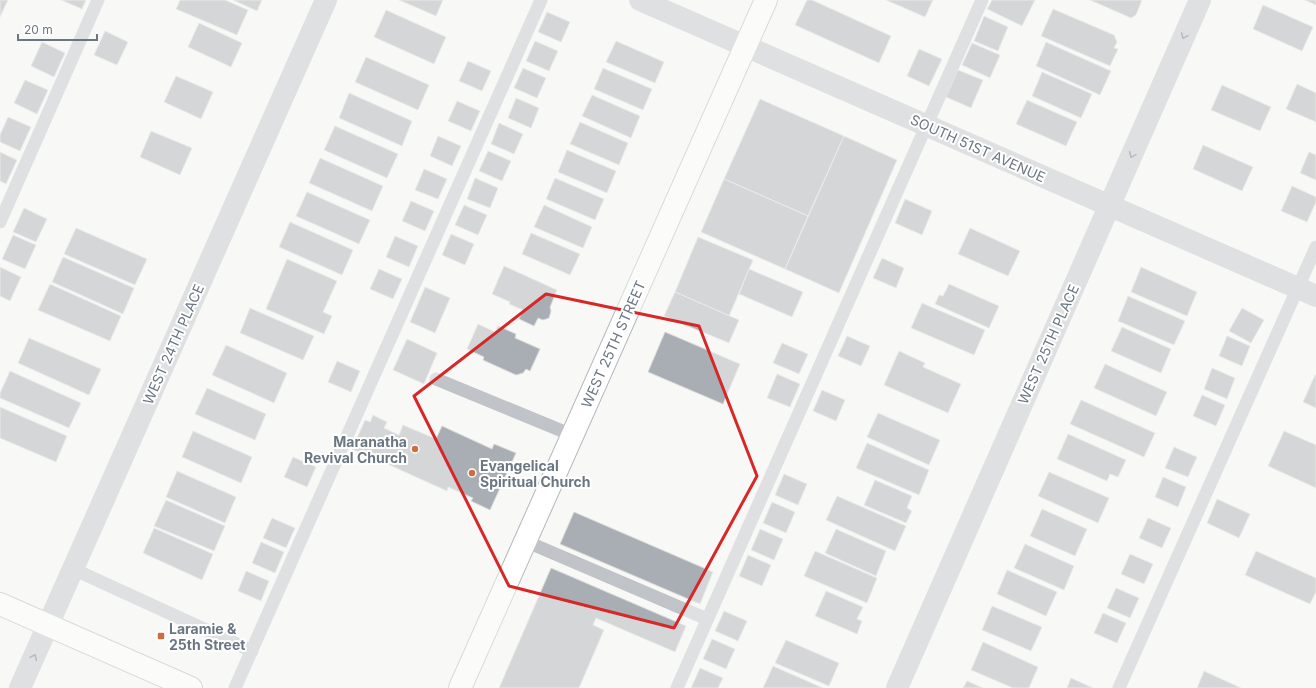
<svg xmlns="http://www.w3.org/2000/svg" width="1316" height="688" font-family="Inter,sans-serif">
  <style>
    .building { fill: #a8aeb4; stroke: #dadad8 }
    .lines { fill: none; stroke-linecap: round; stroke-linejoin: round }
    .secondary-casing { stroke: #b3b7bb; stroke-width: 24 }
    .lane { stroke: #c0c3c7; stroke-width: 13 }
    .street { stroke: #c0c3c7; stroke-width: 22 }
    .secondary { stroke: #fff; stroke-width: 22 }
    .oneway { stroke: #6b7683 }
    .marked { fill: none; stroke: #d62828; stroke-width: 3; stroke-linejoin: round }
    .poi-dot { fill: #ce6d40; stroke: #fff; stroke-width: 1.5 }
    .labels { text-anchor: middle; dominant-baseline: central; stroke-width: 4; stroke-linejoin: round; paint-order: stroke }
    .street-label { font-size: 14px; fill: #6b7683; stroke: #fff }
    .poi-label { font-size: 14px; font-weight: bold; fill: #6b7683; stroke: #fff; text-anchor: start }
  </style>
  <rect width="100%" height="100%" fill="#f8f8f6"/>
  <g class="building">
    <polygon points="0,0 8,0 0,17"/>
    <polygon points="61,0 86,0 82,9"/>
    <polygon points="180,0 225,0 248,10 237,35 176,9"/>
    <polygon points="233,0 262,0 257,11"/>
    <polygon points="399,0 443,0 436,16"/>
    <polygon points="807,0 812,0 891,36 879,63 795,25"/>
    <polygon points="886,0 933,0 925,17"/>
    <polygon points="992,0 1035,0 1022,26 987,9"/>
    <polygon points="1090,0 1142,0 1136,15 1131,18"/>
    <polygon points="1305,0 1316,0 1316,5"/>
    <polygon points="1263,5 1313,27 1302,51 1253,29"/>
    <polygon points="1053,9 1114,35 1117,42 1114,48 1118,49 1110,66 1041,36"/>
    <polygon points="386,10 446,37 434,64 374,37"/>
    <polygon points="547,12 570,22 561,42 538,32"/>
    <polygon points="984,16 1008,27 998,51 974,41"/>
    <polygon points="199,23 242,43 231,67 188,47"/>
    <polygon points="105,31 128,42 117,65 94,55"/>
    <polygon points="535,41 558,51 549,71 526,61"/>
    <polygon points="616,41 664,62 655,83 606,62"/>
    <polygon points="42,42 65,53 54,77 31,66"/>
    <polygon points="1046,42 1111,71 1100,95 1036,66"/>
    <polygon points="972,43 1000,55 990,78 962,65"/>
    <polygon points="919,49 942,59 929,86 907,76"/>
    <polygon points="366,57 429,85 418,110 355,82"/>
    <polygon points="468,61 491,71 482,91 459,81"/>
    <polygon points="523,68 546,78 537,98 514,88"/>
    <polygon points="603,68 652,89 643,110 594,89"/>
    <polygon points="958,70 983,80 971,108 946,97"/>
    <polygon points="1042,72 1092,94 1081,118 1032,96"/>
    <polygon points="176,76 213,92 201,119 164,102"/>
    <polygon points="25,80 48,90 37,114 14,103"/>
    <polygon points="1297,84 1316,93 1316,122 1286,109"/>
    <polygon points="1222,85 1271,107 1260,131 1211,110"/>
    <polygon points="349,93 412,121 402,146 339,118"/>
    <polygon points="592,95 640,116 631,138 582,116"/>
    <polygon points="516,98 539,108 531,128 508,118"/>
    <polygon points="760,99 844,136 808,216 724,179"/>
    <polygon points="1027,100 1077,122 1066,146 1016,124"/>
    <polygon points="457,101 480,111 471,131 448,121"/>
    <polygon points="8,117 31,127 20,151 0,142 0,135"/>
    <polygon points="580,122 628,143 619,165 570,144"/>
    <polygon points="499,123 523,134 514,154 491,144"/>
    <polygon points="335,126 398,154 387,178 324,150"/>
    <polygon points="151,131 192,148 180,175 140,157"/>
    <polygon points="438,136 461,146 452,166 430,156"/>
    <polygon points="844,136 897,160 839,293 785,269"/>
    <polygon points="1203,145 1253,167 1242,191 1193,169"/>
    <polygon points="567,150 616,171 607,193 558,172"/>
    <polygon points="488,151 511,161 502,181 479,171"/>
    <polygon points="0,152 17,160 6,184 0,181"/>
    <polygon points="1309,152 1316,155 1316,180 1300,173"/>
    <polygon points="320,158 383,186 372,211 309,183"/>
    <polygon points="424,169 447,179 438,199 415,190"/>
    <polygon points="475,178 498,188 490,208 467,199"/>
    <polygon points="555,178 604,199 595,220 546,199"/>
    <polygon points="724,179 808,216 785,269 701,232"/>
    <polygon points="1292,186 1316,197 1316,202 1307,222 1281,211"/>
    <polygon points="307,192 370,220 359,244 296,216"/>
    <polygon points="905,199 932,211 922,235 895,223"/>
    <polygon points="411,201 434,211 425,231 402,221"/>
    <polygon points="464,205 487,215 478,235 455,225"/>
    <polygon points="544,205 592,227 583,248 534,227"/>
    <polygon points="24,208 47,219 36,242 13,232"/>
    <polygon points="290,222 353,250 342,275 279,247"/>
    <polygon points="76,228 147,259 135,285 64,254"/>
    <polygon points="970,228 1020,251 1008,276 958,254"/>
    <polygon points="531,233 580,254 570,275 522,254"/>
    <polygon points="451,234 474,244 465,265 442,255"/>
    <polygon points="13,235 36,245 25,269 2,259"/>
    <polygon points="395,236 418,246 409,267 386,257"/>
    <polygon points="698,237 753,260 729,316 675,292"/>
    <polygon points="63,257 134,288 123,314 52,282"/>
    <polygon points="882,258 904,268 896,288 873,278"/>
    <polygon points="287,259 337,281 323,312 332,316 324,334 266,309"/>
    <polygon points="504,266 557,290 550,307 551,311 549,318 543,320 538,318 534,326 519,319 523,310 509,304 510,302 492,294"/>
    <polygon points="0,267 21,277 10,301 0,296"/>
    <polygon points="1141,267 1197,292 1187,316 1131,292"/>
    <polygon points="379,269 402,279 393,299 370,289"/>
    <polygon points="749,269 803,292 792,317 739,294"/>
    <polygon points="50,284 121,316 110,341 38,310"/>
    <polygon points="949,284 999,306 989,328 935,304 939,295 943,296"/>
    <polygon points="425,287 450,298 435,333 410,322"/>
    <polygon points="675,292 739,320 729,343 664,316"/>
    <polygon points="1128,296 1185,321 1174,345 1118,321"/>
    <polygon points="922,303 985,330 974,355 911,328"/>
    <polygon points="250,308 314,336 303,360 240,333"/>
    <polygon points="1242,308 1264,320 1251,343 1229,331"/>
    <polygon points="478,324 495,332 498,326 516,334 515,338 540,349 530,371 526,369 523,373 516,375 483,360 484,357 467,349"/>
    <polygon points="1122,327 1171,349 1161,373 1111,351"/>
    <polygon points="665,332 740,364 723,404 648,372"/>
    <polygon points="847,336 870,346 861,366 838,356"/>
    <polygon points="1227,336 1250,346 1242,366 1219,356"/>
    <polygon points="29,338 101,369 89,395 18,363"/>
    <polygon points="407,339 437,353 424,384 393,370"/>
    <polygon points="782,343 808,354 799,374 773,363"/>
    <polygon points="226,345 287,373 274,403 212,375"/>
    <polygon points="899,351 925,363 923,367 961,384 948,413 884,385"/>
    <polygon points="337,361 360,371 351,392 328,382"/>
    <polygon points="1105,364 1167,392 1156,416 1094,388"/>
    <polygon points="1212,368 1235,378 1227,399 1204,389"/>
    <polygon points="10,371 81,403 69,428 0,398 0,393"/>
    <polygon points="777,374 800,384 790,407 767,398"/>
    <polygon points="1315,375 1316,375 1316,408 1303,402"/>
    <polygon points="207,388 266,414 255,440 195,414"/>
    <polygon points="822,390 845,400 836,421 813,411"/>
    <polygon points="1202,395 1225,405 1216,426 1193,416"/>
    <polygon points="1081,400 1155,433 1144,457 1070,424"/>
    <polygon points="0,407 67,436 56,462 0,438"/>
    <polygon points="878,413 940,440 929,465 867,437"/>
    <polygon points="373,415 387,422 384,428 399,435 403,425 436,439 442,426 492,449 494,444 516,453 490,510 471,501 473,498 448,487 447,491 385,463 384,459 366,451 361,453 352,449 365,420 370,422"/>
    <polygon points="193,431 252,457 241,483 182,457"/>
    <polygon points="1284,431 1316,445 1316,488 1268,466"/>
    <polygon points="1068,434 1126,460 1118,477 1110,474 1107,481 1057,459"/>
    <polygon points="867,443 929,470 919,495 856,468"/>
    <polygon points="1174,447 1197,457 1188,477 1165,468"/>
    <polygon points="293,457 316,467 307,487 284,477"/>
    <polygon points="177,471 236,497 225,523 166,497"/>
    <polygon points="1049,472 1109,498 1098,523 1038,496"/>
    <polygon points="784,474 807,484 798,505 775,495"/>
    <polygon points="1163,477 1186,487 1178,507 1155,497"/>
    <polygon points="875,480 912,496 907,508 912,511 906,523 864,505"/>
    <polygon points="837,496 906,526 895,551 826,520"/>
    <polygon points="1217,499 1250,514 1239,538 1207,523"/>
    <polygon points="166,500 225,526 214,551 154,526"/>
    <polygon points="772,502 795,512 786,533 763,523"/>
    <polygon points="1042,509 1087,529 1075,556 1030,536"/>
    <polygon points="574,512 713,572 700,604 560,544"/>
    <polygon points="272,518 295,528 286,548 263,538"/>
    <polygon points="1148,518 1171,528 1162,548 1139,538"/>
    <polygon points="154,528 213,554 202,580 143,553"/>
    <polygon points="760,529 783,539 774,560 751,550"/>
    <polygon points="836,529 886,551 876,576 825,553"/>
    <polygon points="261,542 284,552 275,573 252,563"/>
    <polygon points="1025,544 1074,566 1064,590 1014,568"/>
    <polygon points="815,551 877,578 867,603 804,576"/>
    <polygon points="1256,551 1316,578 1316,592 1310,604 1245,575"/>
    <polygon points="1130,554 1153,564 1144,584 1121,574"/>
    <polygon points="748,555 771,565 762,586 739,576"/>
    <polygon points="551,568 686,626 675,652 596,618 593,625 604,630 579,688 499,688"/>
    <polygon points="1007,570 1057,592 1046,616 997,594"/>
    <polygon points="246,571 269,581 261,601 238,591"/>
    <polygon points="1116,588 1139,598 1130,618 1107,608"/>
    <polygon points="826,591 863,607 857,619 862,621 857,634 815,616"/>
    <polygon points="992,606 1042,627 1031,651 982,630"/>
    <polygon points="724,611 747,621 738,641 715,631"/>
    <polygon points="1103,613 1126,623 1117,643 1094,633"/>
    <polygon points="712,639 735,649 726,669 703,659"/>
    <polygon points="786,640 839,663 829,686 775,663"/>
    <polygon points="983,642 1038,667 1029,688 1013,688 971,670"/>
    <polygon points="773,666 823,688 763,688"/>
    <polygon points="700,668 723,678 718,688 691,688"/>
    <polygon points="1204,671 1241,688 1197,688"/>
    <polygon points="1071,678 1093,688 1067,688"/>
    <polygon points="967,681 983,688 963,688"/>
  </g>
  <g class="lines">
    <g class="secondary-casing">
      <g id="secondary">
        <polyline points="0,604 191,688"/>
        <polyline points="460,688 766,0"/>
      </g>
    </g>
    <g class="lane">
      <polyline points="0,222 98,0"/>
      <polyline points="436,379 572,435"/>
      <polyline points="525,541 707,619"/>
      <polyline points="73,569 252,651"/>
      <polyline points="235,688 541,0"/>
      <polyline points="677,688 982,0"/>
      <polyline points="1119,688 1316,247"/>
    </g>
    <g class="street">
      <polyline points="640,0 1316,296"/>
      <polyline points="20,688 326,0"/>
      <polyline points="897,688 1200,0"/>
    </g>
    <use href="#secondary" class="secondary"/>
  </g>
  <defs><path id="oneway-chevron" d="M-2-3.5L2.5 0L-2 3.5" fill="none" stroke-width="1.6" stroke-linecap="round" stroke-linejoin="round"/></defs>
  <g class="oneway">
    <use href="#oneway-chevron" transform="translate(1184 36) rotate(114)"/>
    <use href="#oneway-chevron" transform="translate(1132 155) rotate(114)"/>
    <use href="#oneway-chevron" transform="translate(34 657) rotate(-66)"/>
  </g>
  <path d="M0 0H1316V688H0ZM 546,294 L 699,326 L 757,476 L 674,628 L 509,586 L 414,396 Z" fill="#f8f8f6" fill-opacity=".55" fill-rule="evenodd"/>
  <path class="marked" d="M 546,294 L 699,326 L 757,476 L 674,628 L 509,586 L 414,396 Z"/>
  <g class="poi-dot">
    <circle cx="415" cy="449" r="4"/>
    <circle cx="472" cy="473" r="4"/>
    <rect x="157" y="632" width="8" height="8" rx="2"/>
  </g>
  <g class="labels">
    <g class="street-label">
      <text transform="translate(978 148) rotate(24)">SOUTH 51ST AVENUE</text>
      <text transform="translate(173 344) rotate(-66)">WEST 24TH PLACE</text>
      <text transform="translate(613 344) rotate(-66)">WEST 25TH STREET</text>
      <text transform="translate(1048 344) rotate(-66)">WEST 25TH PLACE</text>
    </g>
    <g class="poi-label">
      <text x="407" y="441" text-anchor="end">Maranatha<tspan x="407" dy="16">Revival Church</tspan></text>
      <text x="480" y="465">Evangelical<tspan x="480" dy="16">Spiritual Church</tspan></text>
      <text x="169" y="628">Laramie &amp;<tspan x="169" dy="16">25th Street</tspan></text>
    </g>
  </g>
  <path d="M18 34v6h79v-6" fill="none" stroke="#6b7683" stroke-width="2"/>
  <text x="24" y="34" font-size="12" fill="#6b7683" stroke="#ffffff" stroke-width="3" paint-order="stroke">20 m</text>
</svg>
